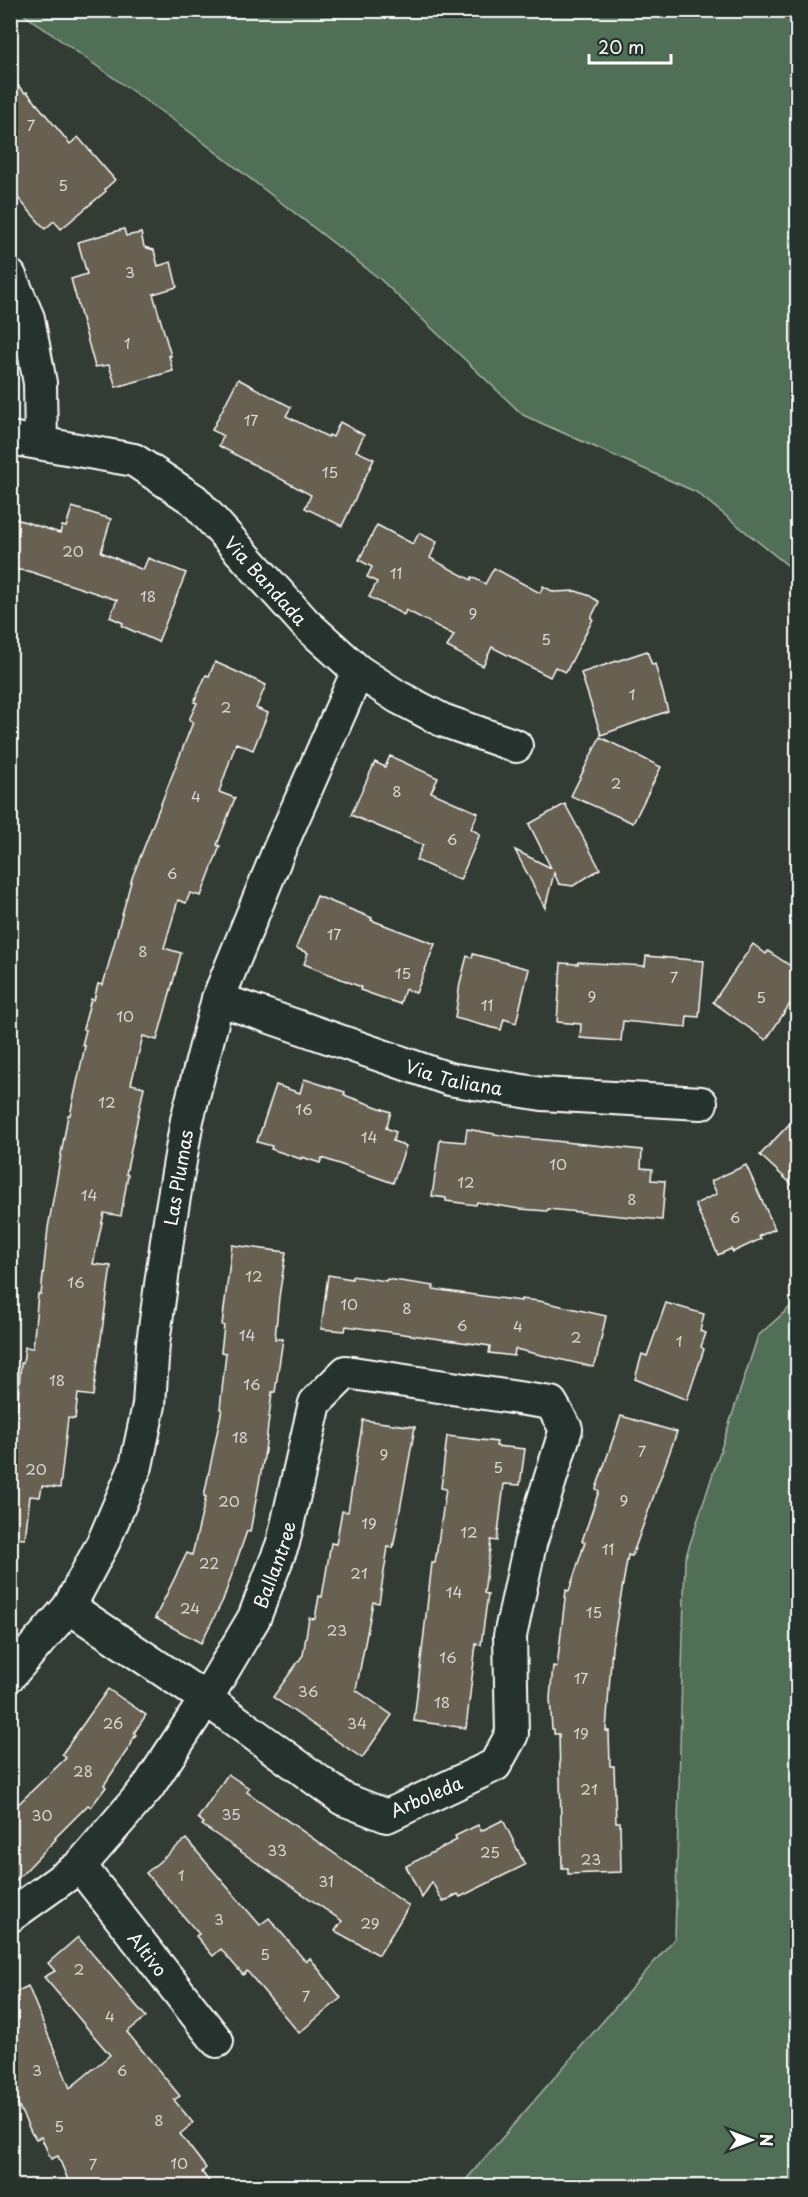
<svg xmlns="http://www.w3.org/2000/svg" width="808" height="2197" font-family="'Playpen Sans',sans-serif">
  <style>
    .green { fill: #516e56; stroke: #a8b6aa; stroke-width: 1.5 }
    .building { fill: #686051; stroke: #fff; stroke-width: 1.5 }
    .lines { fill: none; stroke-linecap: round; stroke-linejoin: round }
    .minor-casing { stroke: #fff; stroke-width: 36 }
    .minor { stroke: #26332d; stroke-width: 32 }
    .labels { text-anchor: middle; dominant-baseline: central; stroke-width: 6; stroke-linejoin: round; paint-order: stroke }
    .number-label { font-size: 15px; fill: #d9d7d4 }
    .street-label { font-size: 18px; fill: #fff; stroke: #26332d }
  </style>
  <rect width="100%" height="100%" fill="#333c34"/>
  <filter id="ink" filterUnits="userSpaceOnUse"><feTurbulence type="fractalNoise" baseFrequency=".0167" numOctaves="2"/><feDisplacementMap in="SourceGraphic" scale="12" xChannelSelector="R" yChannelSelector="G"/><feConvolveMatrix kernelMatrix="1 2 1 2 8 2 1 2 1" color-interpolation-filters="sRGB"/></filter>
  <g filter="url(#ink)">
    <g class="green">
      <polygon points="19,11 797,11 797,573 696,492 523,415 380,279 186,129"/>
      <polygon points="797,1301 797,2186 462,2186 464,2182 675,1938 685,1559 758,1336"/>
    </g>
    <g class="building">
      <polygon points="10,77 25,93 27,92 70,144 78,137 115,180 105,189 106,191 61,229 54,221 45,229 10,189"/>
      <polygon points="124,229 126,236 141,233 144,247 154,250 158,266 171,262 177,287 153,294 171,356 169,356 173,371 116,387 109,365 95,367 71,279 87,274 78,242"/>
      <polygon points="238,379 291,407 286,416 328,437 329,435 333,437 340,422 364,435 356,451 374,459 342,526 305,508 311,495 219,446 223,436 212,430"/>
      <polygon points="72,507 111,519 101,552 143,570 148,558 186,573 158,642 122,626 123,623 110,617 117,600 28,571 10,569 10,517 60,533 62,526 66,527"/>
      <polygon points="377,525 413,544 419,533 437,542 430,558 471,580 472,577 485,584 494,568 540,593 543,586 554,592 576,591 590,596 599,602 591,618 593,619 566,672 555,667 550,677 492,647 483,666 447,647 454,635 406,610 404,615 369,597 377,582 367,577 372,567 359,560"/>
      <polygon points="647,651 652,665 655,664 668,711 601,735 581,673"/>
      <polygon points="215,662 266,685 256,708 268,713 253,750 236,743 219,792 235,798 217,845 220,846 201,896 190,893 186,903 178,900 164,948 181,953 157,1040 143,1036 131,1084 144,1087 126,1174 128,1175 121,1216 104,1213 93,1264 111,1266 93,1396 78,1394 75,1419 68,1418 60,1488 42,1486 40,1497 30,1496 25,1539 10,1538 10,1445 14,1445 21,1363 23,1363 25,1347 33,1348 38,1294 41,1294 48,1228 68,1115 70,1115 85,1046 82,1045 86,1030 83,1029 91,999 94,1000 98,984 103,985 132,878 193,722 189,720 197,703 194,702 206,675 209,676"/>
      <polygon points="600,737 661,767 633,823 571,796"/>
      <polygon points="390,756 438,778 431,792 478,813 471,829 480,834 460,880 416,860 423,845 351,815 375,762 385,767"/>
      <polygon points="565,804 600,869 573,886 559,884 554,873 545,908 515,850 551,868 529,824"/>
      <polygon points="317,896 372,918 371,920 435,944 416,993 405,989 400,1004 360,990 361,987 304,964 308,953 296,948"/>
      <polygon points="753,944 766,954 768,951 798,971 798,992 766,1040 713,1002"/>
      <polygon points="473,954 529,969 516,1023 504,1019 501,1030 455,1018 460,983 467,956 472,958"/>
      <polygon points="646,956 704,961 699,1017 687,1016 686,1027 623,1021 621,1041 580,1038 581,1024 557,1022 561,963 578,964 578,962 645,966"/>
      <polygon points="304,1079 345,1092 344,1095 391,1112 386,1128 396,1132 393,1141 406,1146 393,1183 322,1158 320,1163 302,1157 301,1159 271,1149 272,1146 257,1142 276,1085 300,1093"/>
      <polygon points="798,1115 798,1190 760,1155"/>
      <polygon points="467,1129 506,1136 642,1150 641,1168 652,1169 651,1180 665,1181 662,1220 548,1209 547,1211 520,1209 477,1202 476,1205 446,1201 446,1198 432,1196 440,1140 465,1142"/>
      <polygon points="746,1165 775,1229 759,1236 761,1239 733,1252 731,1249 718,1255 695,1204 717,1194 711,1181"/>
      <polygon points="232,1245 286,1252 279,1297 275,1339 283,1339 275,1392 272,1392 265,1451 250,1532 247,1531 223,1600 201,1643 155,1618 187,1553 192,1555 206,1497 204,1496 222,1409 220,1409 226,1353 221,1352 224,1326 222,1325"/>
      <polygon points="328,1275 352,1279 352,1276 386,1281 387,1279 434,1286 433,1289 460,1293 521,1301 521,1299 539,1301 606,1316 596,1362 593,1367 515,1349 514,1356 489,1353 490,1346 346,1326 345,1331 321,1329"/>
      <polygon points="666,1303 704,1314 700,1331 706,1333 701,1347 704,1349 687,1400 635,1379 642,1354 647,1356"/>
      <polygon points="621,1416 677,1432 632,1556 628,1555 612,1647 606,1731 609,1731 610,1766 614,1766 616,1822 620,1822 621,1872 568,1874 568,1868 562,1868 559,1734 554,1734 554,1729 552,1729 550,1698 553,1666 557,1667 566,1590 569,1591 585,1542 582,1541 599,1491 596,1489"/>
      <polygon points="363,1420 415,1427 393,1548 388,1547 379,1603 373,1602 356,1690 392,1715 362,1758 273,1697 303,1655 309,1618 315,1619 319,1596 322,1597 331,1543 336,1544 342,1511 348,1512"/>
      <polygon points="447,1436 497,1442 496,1446 525,1449 520,1485 504,1484 497,1541 491,1540 484,1593 488,1594 481,1645 476,1644 466,1728 414,1721 432,1563 435,1563 446,1489 441,1488"/>
      <polygon points="108,1689 146,1715 134,1733 136,1735 131,1742 132,1743 104,1785 106,1787 91,1807 88,1805 55,1838 56,1839 10,1887 10,1812 66,1758 62,1754"/>
      <polygon points="228,1774 249,1788 247,1792 409,1906 379,1955 335,1931 342,1921 202,1825 204,1823 198,1818"/>
      <polygon points="503,1820 525,1865 460,1897 458,1894 443,1902 432,1882 422,1898 406,1866 457,1840 455,1836 478,1825 481,1831"/>
      <polygon points="186,1839 260,1925 269,1918 306,1962 310,1958 341,1998 299,2033 247,1971 243,1975 221,1949 213,1956 196,1936 199,1934 146,1873"/>
      <polygon points="78,1937 146,2017 127,2032 180,2096 174,2100 193,2123 180,2134 206,2168 202,2172 213,2187 71,2187 58,2156 51,2159 41,2137 36,2139 33,2134 32,2134 17,2103 10,2106 10,1995 28,1986 70,2088 110,2055 44,1977 55,1971 48,1963"/>
    </g>
    <g class="lines">
      <g class="minor-casing">
        <g id="minor">
          <polyline points="10,276 28,318 40,383 41,443"/>
          <path id="s1" d="M 10,438 L 134,460 L 194,500 L 305,623 L 358,671 L 398,697 L 442,720 L 516,746"/>
          <path id="s2" d="M 218,999 L 449,1079 L 542,1094 L 701,1103"/>
          <path id="s3" d="M 10,1675 L 69,1607 L 104,1541 L 136,1466 L 149,1405 L 153,1343 L 169,1226 L 187,1120 L 218,999 L 279,850 L 358,671"/>
          <path id="s4" d="M 80,1866 L 217,2041"/>
          <path id="s5" d="M 10,1916 L 80,1866 L 148,1787 L 206,1699 L 254,1618 L 283,1543 L 315,1403 L 346,1372 L 551,1403 L 566,1429 L 530,1544 L 510,1636 L 512,1734 L 495,1765 L 387,1816 L 343,1799 L 206,1699 L 69,1607"/>
        </g>
      </g>
      <use href="#minor" class="minor"/>
    </g>
  </g>
  <g class="labels">
    <g class="number-label">
      <text x="31" y="124">7</text>
      <text x="63" y="184">5</text>
      <text x="130" y="271">3</text>
      <text x="127" y="342">1</text>
      <text x="251" y="419">17</text>
      <text x="330" y="471">15</text>
      <text x="73" y="550">20</text>
      <text x="396" y="572">11</text>
      <text x="148" y="595">18</text>
      <text x="473" y="612">9</text>
      <text x="546" y="638">5</text>
      <text x="632" y="693">1</text>
      <text x="226" y="706">2</text>
      <text x="616" y="782">2</text>
      <text x="397" y="790">8</text>
      <text x="196" y="795">4</text>
      <text x="452" y="838">6</text>
      <text x="172" y="872">6</text>
      <text x="334" y="933">17</text>
      <text x="143" y="950">8</text>
      <text x="403" y="972">15</text>
      <text x="674" y="976">7</text>
      <text x="592" y="995">9</text>
      <text x="761" y="996">5</text>
      <text x="487" y="1004">11</text>
      <text x="125" y="1015">10</text>
      <text x="107" y="1101">12</text>
      <text x="304" y="1108">16</text>
      <text x="369" y="1136">14</text>
      <text x="558" y="1163">10</text>
      <text x="466" y="1181">12</text>
      <text x="89" y="1194">14</text>
      <text x="632" y="1198">8</text>
      <text x="735" y="1216">6</text>
      <text x="254" y="1275">12</text>
      <text x="76" y="1281">16</text>
      <text x="349" y="1303">10</text>
      <text x="407" y="1307">8</text>
      <text x="462" y="1324">6</text>
      <text x="518" y="1325">4</text>
      <text x="247" y="1334">14</text>
      <text x="576" y="1336">2</text>
      <text x="679" y="1340">1</text>
      <text x="57" y="1379">18</text>
      <text x="252" y="1383">16</text>
      <text x="240" y="1436">18</text>
      <text x="642" y="1450">7</text>
      <text x="384" y="1453">9</text>
      <text x="498" y="1466">5</text>
      <text x="36" y="1468">20</text>
      <text x="624" y="1499">9</text>
      <text x="229" y="1500">20</text>
      <text x="369" y="1522">19</text>
      <text x="469" y="1531">12</text>
      <text x="608" y="1548">11</text>
      <text x="209" y="1562">22</text>
      <text x="359" y="1572">21</text>
      <text x="454" y="1591">14</text>
      <text x="190" y="1607">24</text>
      <text x="594" y="1611">15</text>
      <text x="337" y="1629">23</text>
      <text x="448" y="1656">16</text>
      <text x="581" y="1677">17</text>
      <text x="308" y="1690">36</text>
      <text x="442" y="1701">18</text>
      <text x="113" y="1722">26</text>
      <text x="357" y="1722">34</text>
      <text x="581" y="1732">19</text>
      <text x="83" y="1770">28</text>
      <text x="589" y="1788">21</text>
      <text x="231" y="1813">35</text>
      <text x="42" y="1814">30</text>
      <text x="277" y="1849">33</text>
      <text x="490" y="1851">25</text>
      <text x="591" y="1858">23</text>
      <text x="181" y="1874">1</text>
      <text x="326" y="1880">31</text>
      <text x="219" y="1918">3</text>
      <text x="370" y="1922">29</text>
      <text x="265" y="1953">5</text>
      <text x="79" y="1968">2</text>
      <text x="306" y="1995">7</text>
      <text x="110" y="2015">4</text>
      <text x="37" y="2069">3</text>
      <text x="122" y="2069">6</text>
      <text x="159" y="2119">8</text>
      <text x="59" y="2125">5</text>
      <text x="179" y="2162">10</text>
      <text x="93" y="2163">7</text>
    </g>
    <g class="street-label">
      <text stroke="none"><textPath href="#s1" startOffset="306">Via Bandada</textPath></text>
      <text stroke="none"><textPath href="#s2" startOffset="249">Via Taliana</textPath></text>
      <text stroke="none"><textPath href="#s3" startOffset="538">Las Plumas</textPath></text>
      <text stroke="none"><textPath href="#s5" startOffset="447">Ballantree</textPath></text>
      <text transform="translate(426 1796) rotate(-23)">Arboleda</text>
      <text stroke="none"><textPath href="#s4" startOffset="111">Altivo</textPath></text>
    </g>
  </g>
  <rect width="808" height="2197" fill="none" stroke="#26332d" stroke-width="36"/>
  <rect x="18" y="18" width="772" height="2161" fill="none" stroke="#fff" stroke-width="2" filter="url(#ink)"/>
  <g transform="translate(751 2140) rotate(90)" stroke="#26332d" stroke-width="4.5" paint-order="stroke">
  <path d="M0-4.5L10 22L0 15L-10 22Z" fill="#ffffff"/>
  <text y="-9" font-size="16" font-weight="bold" text-anchor="middle" fill="#ffffff">N</text>
  </g>
  <path d="M589 54v9h82v-9" fill="none" stroke="#ffffff" stroke-width="3"/>
  <text x="598" y="54" font-size="18" fill="#ffffff" stroke="#26332d" stroke-width="4.5" paint-order="stroke">20 m</text>
</svg>
